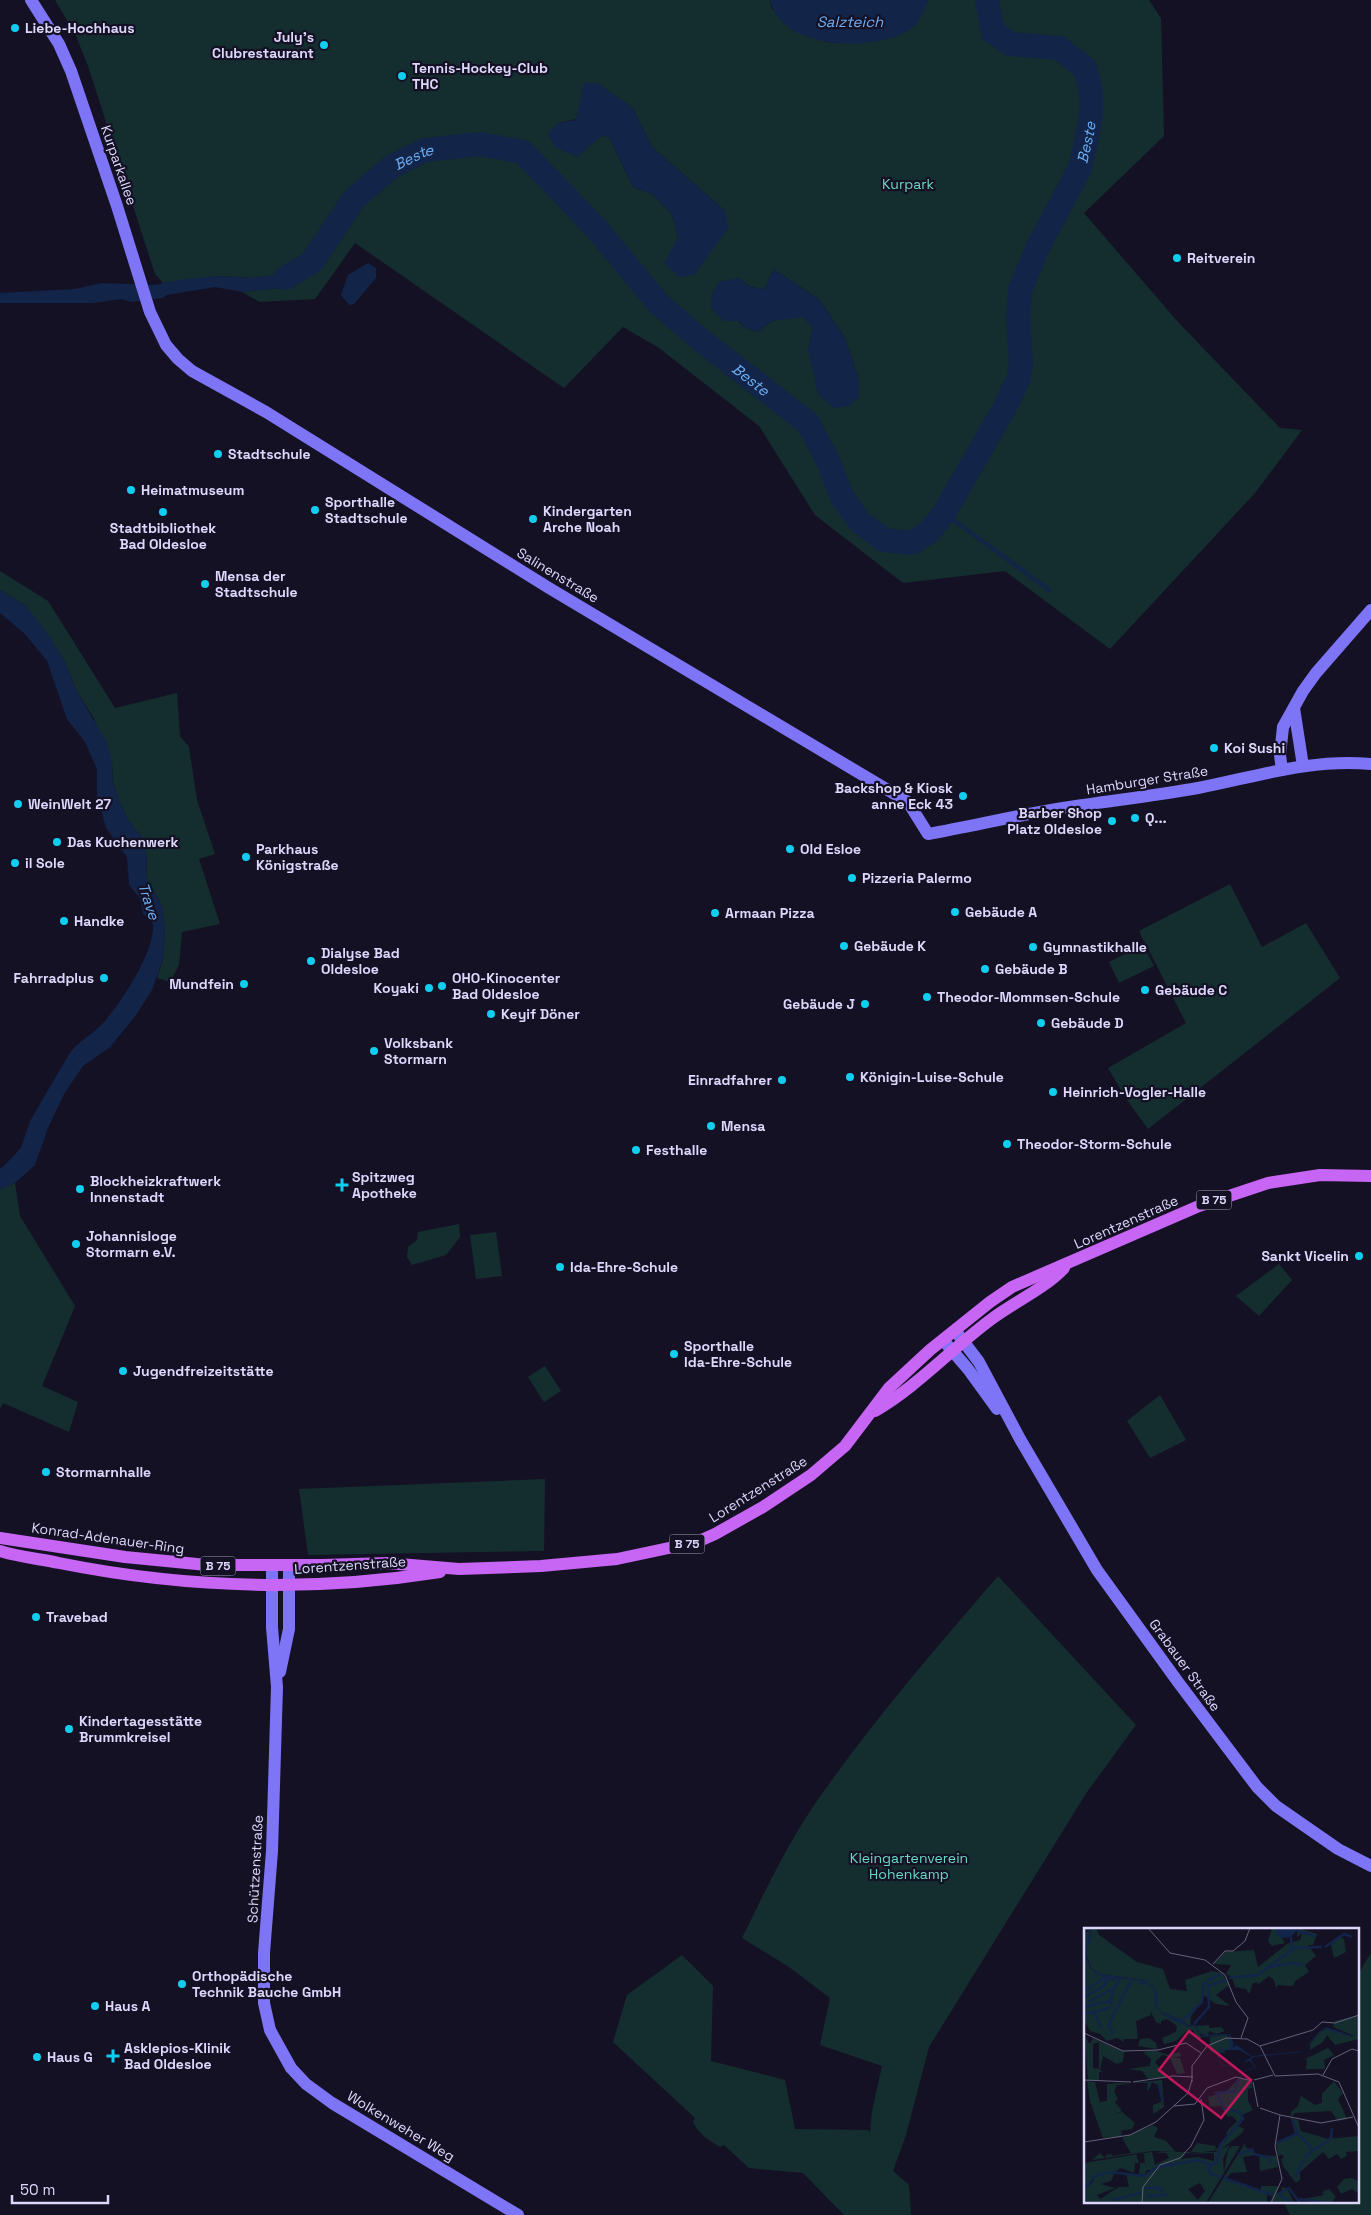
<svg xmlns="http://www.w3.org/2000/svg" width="1371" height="2215" font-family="'Space Grotesk',sans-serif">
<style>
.green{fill:#142e2f;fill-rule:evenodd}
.water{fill:#122448}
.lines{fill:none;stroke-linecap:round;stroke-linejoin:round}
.stream{stroke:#122448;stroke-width:4}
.river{stroke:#122448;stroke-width:24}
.secondary{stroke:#7e74f6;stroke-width:12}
.primary{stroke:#c765f5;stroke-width:12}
.poi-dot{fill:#10cef0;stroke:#151125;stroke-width:2}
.labels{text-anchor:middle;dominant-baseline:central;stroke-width:4.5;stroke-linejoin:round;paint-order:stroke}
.shield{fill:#151125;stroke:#a19cbc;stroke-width:1}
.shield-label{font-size:12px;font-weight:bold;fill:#ddd7fc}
.poi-label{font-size:14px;font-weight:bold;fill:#ddd7fc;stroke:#151125;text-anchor:start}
.street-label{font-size:14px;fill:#ddd7fc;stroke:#151125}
.park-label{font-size:14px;fill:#67d9c2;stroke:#151125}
.water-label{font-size:15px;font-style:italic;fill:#6caff6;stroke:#151125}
.inset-river{fill:none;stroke:#122448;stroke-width:2.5}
.inset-road{fill:none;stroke:#65607b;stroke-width:1}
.view{fill:#c2185b;fill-opacity:0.15;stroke:#c2185b;stroke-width:2.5}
.inset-edge{fill:none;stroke:#ddd7fc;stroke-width:2.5}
</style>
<rect width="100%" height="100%" fill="#151125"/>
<g class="green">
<path d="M 55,0 L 770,0 L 772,9 L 825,42 L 844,43 L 877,41 L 926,5 L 929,0 L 1149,0 L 1161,18 L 1164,136 L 1084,213 L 1178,322 L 1280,428 L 1302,430 L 1255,493 L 1110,649 L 1005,571 L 903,583 L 815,515 L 759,426 L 659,348 L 623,327 L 564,388 L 355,243 L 315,299 L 260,302 L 242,292 L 279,288 L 311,274 L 311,262 L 284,274 L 251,278 L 219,276 L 163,283 L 155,274 L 88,66 L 76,36 ZM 632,107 L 652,147 L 724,210 L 678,238 L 672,214 L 652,194 L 633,187 L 609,137 L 601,135 L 577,157 L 558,123 ZM 773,269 L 819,299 L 845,338 L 859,380 L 808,350 L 813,327 L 802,316 L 772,321 L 757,332 L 744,327 L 712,294 L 719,283 L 739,278 L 750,287 L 765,289 Z"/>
<path d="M 0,571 L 48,601 L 115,708 L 177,693 L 180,736 L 189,747 L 197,800 L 215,854 L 199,859 L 220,924 L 182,932 L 179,965 L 170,982 L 157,978 L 163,959 L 165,930 L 162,906 L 146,877 L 147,860 L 144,840 L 128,820 L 120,803 L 113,783 L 112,763 L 93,717 L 76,690 L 65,662 L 26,606 L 0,590 Z"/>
<path d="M 1230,884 L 1262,947 L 1306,923 L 1340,978 L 1148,1129 L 1125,1097 L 1108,1068 L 1186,1023 L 1139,931 Z"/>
<path d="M 1143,945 L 1154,966 L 1119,983 L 1109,962 Z"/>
<path d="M 15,1183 L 20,1216 L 75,1306 L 42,1386 L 78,1402 L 69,1432 L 3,1403 L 0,1409 L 0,1189 Z"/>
<path d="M 459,1224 L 460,1237 L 446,1255 L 412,1265 L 407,1257 L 408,1247 L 417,1240 L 418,1232 Z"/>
<path d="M 496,1232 L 502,1276 L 476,1279 L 470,1235 Z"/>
<path d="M 1279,1264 L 1292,1280 L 1259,1316 L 1236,1296 Z"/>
<path d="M 545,1366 L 561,1391 L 544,1402 L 528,1377 Z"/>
<path d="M 1160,1395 L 1186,1440 L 1150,1458 L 1127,1421 Z"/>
<path d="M 545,1479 L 544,1551 L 308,1555 L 299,1489 Z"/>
<path d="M 998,1576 L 1136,1725 L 1087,1792 L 929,2047 L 906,2135 L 893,2171 L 909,2185 L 911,2215 L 844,2215 L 803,2173 L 749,2168 L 724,2145 L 720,2147 C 708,2140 699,2134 693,2122 L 695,2118 L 613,2042 L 627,1995 L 682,1955 L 713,1986 L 711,2061 L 785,2080 L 795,2129 L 868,2130 L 870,2133 L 872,2111 L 882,2066 L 820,2045 L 830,1998 L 789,1967 L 742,1938 C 765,1892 787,1844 817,1801 C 872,1722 935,1649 998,1576 Z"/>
<path d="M 1371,1953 L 1371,2215 L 1290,2215 L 1283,2201 L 1357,2201 L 1357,1976 Z"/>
</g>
<g class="water">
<path d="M 770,0 L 929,0 C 922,12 920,24 908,31 C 872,52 781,50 770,0 Z"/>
<path d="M 584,83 L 597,83 L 632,107 L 652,147 L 724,210 L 729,227 L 694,275 L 679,277 L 664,263 L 678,238 L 672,214 L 652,194 L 633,187 L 609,137 L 601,136 L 577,157 L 555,147 L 548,134 L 558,123 L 576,120 Z"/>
<path d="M 312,262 L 311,274 L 298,282 L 279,288 L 242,292 L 215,287 L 167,295 L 162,298 L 132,302 L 121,299 L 94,303 L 0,303 L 0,293 L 75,289 L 102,283 L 154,285 L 185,279 L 219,276 L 251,278 L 284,274 Z"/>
<path d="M 368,263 L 376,268 L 376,278 L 354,304 L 349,305 L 341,295 L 348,275 Z"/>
<path d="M 773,269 L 819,299 L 845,338 L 859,380 L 859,397 L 849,406 L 834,408 L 818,394 L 808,350 L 813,327 L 803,317 L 772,321 L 757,332 L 744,327 L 739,321 L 723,321 L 711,307 L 712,294 L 719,282 L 739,278 L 750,287 L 765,289 Z"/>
<path d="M 0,590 L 26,606 L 50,637 L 65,662 L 76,690 L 107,743 L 112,763 L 113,783 L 120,803 L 128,820 L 144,840 L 147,860 L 146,877 L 162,906 L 165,930 L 163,959 L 152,990 L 136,1015 L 110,1047 L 83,1066 L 64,1094 L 48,1128 L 35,1165 L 15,1183 L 0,1189 L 0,1168 L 3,1167 L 21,1148 L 30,1121 L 68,1056 C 77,1041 93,1035 104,1022 C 121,1003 155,951 153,925 C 152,920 148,917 143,914 L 140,898 L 129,885 L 127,857 L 106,828 L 97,796 L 97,769 L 85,742 L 67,719 L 47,661 L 25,634 L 0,613 Z"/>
</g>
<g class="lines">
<path class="stream" d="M 944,513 L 1049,590"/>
<path class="river" id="s1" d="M 285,278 L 312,262 L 354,199 L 391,167 L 425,150 L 480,144 L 523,152 L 596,228 L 659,304 L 702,341 L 808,423 L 828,461 L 842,497 L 860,522 L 884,540 L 912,543 L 930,531 L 944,513 L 1004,409 L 1018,380 L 1021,366 L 1018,318 L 1020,290 L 1038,247 L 1080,168 L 1088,133 L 1091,114 L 1091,92 L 1085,68 L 1059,48 L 1011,44 L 993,32 L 987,0"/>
<g class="secondary">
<path d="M 31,0 L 59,44 L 71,71 L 117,206 L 150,312 L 166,345 L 178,359 L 192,371 L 266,412 L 549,588 L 908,802 L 928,834 C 973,826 1018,815 1063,808 C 1108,801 1153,796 1198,788 C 1255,777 1312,758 1371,764"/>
<path d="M 1294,708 L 1303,766"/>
<path d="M 1282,770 L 1280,755 L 1283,727 L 1303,691 L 1316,673 L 1371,610"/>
<path d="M 957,1333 L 979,1362 L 1020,1439 L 1097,1570 L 1178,1682 L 1257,1787 L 1276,1806 L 1338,1849 L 1371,1866"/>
<path d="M 943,1340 L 968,1369 L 997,1409"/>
<path d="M 272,1566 L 272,1627 L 277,1687 L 272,1851 L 264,1953 L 264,2003 L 270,2030 L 291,2068 L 306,2084 L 332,2103 L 518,2215"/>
<path d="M 280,1672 L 289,1629 L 289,1566"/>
</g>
<g class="primary">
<path d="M 875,1411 C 918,1386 952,1348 993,1318 C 1016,1301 1044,1289 1064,1268"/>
<path d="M 0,1538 L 125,1557 L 207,1565 L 323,1565 L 387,1563 L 459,1569 L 541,1566 L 617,1559 L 697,1542 L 715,1534 L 763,1507 L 811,1475 L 845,1446 L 889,1388 L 930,1350 L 990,1302 L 1012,1287 L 1199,1206 L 1268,1183 L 1320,1175 L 1371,1176"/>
<path d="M 0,1551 C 19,1557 40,1559 59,1563 C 184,1588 314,1592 440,1572"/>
</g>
</g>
<g class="poi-dot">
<circle cx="15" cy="28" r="5"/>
<circle cx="324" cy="45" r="5"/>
<circle cx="402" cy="76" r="5"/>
<circle cx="1177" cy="258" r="5"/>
<circle cx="218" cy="454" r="5"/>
<circle cx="131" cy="490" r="5"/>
<circle cx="315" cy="510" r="5"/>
<circle cx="163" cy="512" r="5"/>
<circle cx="533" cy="519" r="5"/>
<circle cx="205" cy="584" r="5"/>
<circle cx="1214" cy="748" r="5"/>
<circle cx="963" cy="796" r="5"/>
<circle cx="18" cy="804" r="5"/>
<circle cx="1135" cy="818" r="5"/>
<circle cx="1112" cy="821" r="5"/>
<circle cx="57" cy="842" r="5"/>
<circle cx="790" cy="849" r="5"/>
<circle cx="246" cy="857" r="5"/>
<circle cx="15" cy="863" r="5"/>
<circle cx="852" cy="878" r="5"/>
<circle cx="955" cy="912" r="5"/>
<circle cx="715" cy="913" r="5"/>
<circle cx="64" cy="921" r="5"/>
<circle cx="844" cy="946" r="5"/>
<circle cx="1033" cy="947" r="5"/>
<circle cx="311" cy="961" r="5"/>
<circle cx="985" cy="969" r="5"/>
<circle cx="104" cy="978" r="5"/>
<circle cx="244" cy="984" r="5"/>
<circle cx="442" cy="986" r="5"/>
<circle cx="429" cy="988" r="5"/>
<circle cx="1145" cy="990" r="5"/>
<circle cx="927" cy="997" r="5"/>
<circle cx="865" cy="1004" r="5"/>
<circle cx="491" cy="1014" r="5"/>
<circle cx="1041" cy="1023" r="5"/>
<circle cx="374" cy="1051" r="5"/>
<circle cx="850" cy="1077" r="5"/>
<circle cx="782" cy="1080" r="5"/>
<circle cx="1053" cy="1092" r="5"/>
<circle cx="711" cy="1126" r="5"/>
<circle cx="1007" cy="1144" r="5"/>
<circle cx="636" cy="1150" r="5"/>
<path d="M339.5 1177.5h5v5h5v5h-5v5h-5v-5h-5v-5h5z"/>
<circle cx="80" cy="1189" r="5"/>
<circle cx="76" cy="1244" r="5"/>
<circle cx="1359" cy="1256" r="5"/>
<circle cx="560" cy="1267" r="5"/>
<circle cx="674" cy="1354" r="5"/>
<circle cx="123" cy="1371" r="5"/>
<circle cx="46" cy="1472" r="5"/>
<circle cx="36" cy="1617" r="5"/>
<circle cx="69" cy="1729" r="5"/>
<circle cx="182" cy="1984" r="5"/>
<circle cx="95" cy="2006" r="5"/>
<path d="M110.5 2048.5h5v5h5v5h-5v5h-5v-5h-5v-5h5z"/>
<circle cx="37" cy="2057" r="5"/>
</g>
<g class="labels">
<g class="shield">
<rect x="1196.5" y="1190.5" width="35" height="19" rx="4"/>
<rect x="669.5" y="1534.5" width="35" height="19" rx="4"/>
<rect x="200.5" y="1556.5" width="35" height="19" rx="4"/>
</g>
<g class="shield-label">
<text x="1214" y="1200">B 75</text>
<text x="687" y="1544">B 75</text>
<text x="218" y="1566">B 75</text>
</g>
<g class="poi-label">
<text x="25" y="28">Liebe-Hochhaus</text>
<text x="314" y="37" text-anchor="end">July's<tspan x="314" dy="16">Clubrestaurant</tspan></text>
<text x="412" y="68">Tennis-Hockey-Club<tspan x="412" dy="16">THC</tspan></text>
<text x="1187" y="258">Reitverein</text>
<text x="228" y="454">Stadtschule</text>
<text x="141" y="490">Heimatmuseum</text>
<text x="325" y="502">Sporthalle<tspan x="325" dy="16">Stadtschule</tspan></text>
<text x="543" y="511">Kindergarten<tspan x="543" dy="16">Arche Noah</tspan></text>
<text x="163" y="528" text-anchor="middle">Stadtbibliothek<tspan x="163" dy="16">Bad Oldesloe</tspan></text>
<text x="215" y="576">Mensa der<tspan x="215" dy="16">Stadtschule</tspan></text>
<text x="1224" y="748">Koi Sushi</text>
<text x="953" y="788" text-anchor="end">Backshop &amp; Kiosk<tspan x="953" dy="16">anne Eck 43</tspan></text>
<text x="28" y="804">WeinWelt 27</text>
<text x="1102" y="813" text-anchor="end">Barber Shop<tspan x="1102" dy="16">Platz Oldesloe</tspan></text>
<text x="1145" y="818">Q...</text>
<text x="67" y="842">Das Kuchenwerk</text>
<text x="256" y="849">Parkhaus<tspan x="256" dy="16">Königstraße</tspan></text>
<text x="800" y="849">Old Esloe</text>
<text x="25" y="863">il Sole</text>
<text x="862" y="878">Pizzeria Palermo</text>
<text x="965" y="912">Gebäude A</text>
<text x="725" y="913">Armaan Pizza</text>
<text x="74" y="921">Handke</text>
<text x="854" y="946">Gebäude K</text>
<text x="1043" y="947">Gymnastikhalle</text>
<text x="321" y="953">Dialyse Bad<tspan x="321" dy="16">Oldesloe</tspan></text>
<text x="995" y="969">Gebäude B</text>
<text x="94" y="978" text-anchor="end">Fahrradplus</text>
<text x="452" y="978">OHO-Kinocenter<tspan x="452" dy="16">Bad Oldesloe</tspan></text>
<text x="234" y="984" text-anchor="end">Mundfein</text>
<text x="419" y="988" text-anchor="end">Koyaki</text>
<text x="1155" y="990">Gebäude C</text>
<text x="937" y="997">Theodor-Mommsen-Schule</text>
<text x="855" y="1004" text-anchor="end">Gebäude J</text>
<text x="501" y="1014">Keyif Döner</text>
<text x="1051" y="1023">Gebäude D</text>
<text x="384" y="1043">Volksbank<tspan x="384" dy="16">Stormarn</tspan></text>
<text x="860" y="1077">Königin-Luise-Schule</text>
<text x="772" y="1080" text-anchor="end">Einradfahrer</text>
<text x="1063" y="1092">Heinrich-Vogler-Halle</text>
<text x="721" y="1126">Mensa</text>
<text x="1017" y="1144">Theodor-Storm-Schule</text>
<text x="646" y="1150">Festhalle</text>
<text x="352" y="1177">Spitzweg<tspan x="352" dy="16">Apotheke</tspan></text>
<text x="90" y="1181">Blockheizkraftwerk<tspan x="90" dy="16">Innenstadt</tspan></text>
<text x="86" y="1236">Johannisloge<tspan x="86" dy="16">Stormarn e.V.</tspan></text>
<text x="1349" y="1256" text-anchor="end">Sankt Vicelin</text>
<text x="570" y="1267">Ida-Ehre-Schule</text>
<text x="684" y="1346">Sporthalle<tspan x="684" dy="16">Ida-Ehre-Schule</tspan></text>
<text x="133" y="1371">Jugendfreizeitstätte</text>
<text x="56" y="1472">Stormarnhalle</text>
<text x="46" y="1617">Travebad</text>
<text x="79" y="1721">Kindertagesstätte<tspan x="79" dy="16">Brummkreisel</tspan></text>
<text x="192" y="1976">Orthopädische<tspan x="192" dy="16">Technik Bauche GmbH</tspan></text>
<text x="105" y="2006">Haus A</text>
<text x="124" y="2048">Asklepios-Klinik<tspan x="124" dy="16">Bad Oldesloe</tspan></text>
<text x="47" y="2057">Haus G</text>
</g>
<g class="street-label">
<text transform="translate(119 165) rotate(71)">Kurparkallee</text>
<text transform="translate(558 575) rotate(31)">Salinenstraße</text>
<text transform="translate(1147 780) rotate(-9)">Hamburger Straße</text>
<text transform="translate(1126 1222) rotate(-24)">Lorentzenstraße</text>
<text transform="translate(758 1489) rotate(-32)">Lorentzenstraße</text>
<text transform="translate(108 1538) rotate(8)">Konrad-Adenauer-Ring</text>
<text transform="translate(350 1565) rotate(-4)">Lorentzenstraße</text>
<text transform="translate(1185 1665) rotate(54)">Grabauer Straße</text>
<text transform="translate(255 1869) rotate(-87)">Schützenstraße</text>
<text transform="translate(401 2126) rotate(31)">Wolkenweher Weg</text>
</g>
<g class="park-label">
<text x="908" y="184">Kurpark</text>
<text x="909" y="1858">Kleingartenverein<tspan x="909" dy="16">Hohenkamp</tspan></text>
</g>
<g class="water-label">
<text x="850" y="21">Salzteich</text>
<text stroke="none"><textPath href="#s1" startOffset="1308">Beste</textPath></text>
<text stroke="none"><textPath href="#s1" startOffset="181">Beste</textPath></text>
<text stroke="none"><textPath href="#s1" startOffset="616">Beste</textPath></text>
<text transform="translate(149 901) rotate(72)">Trave</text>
</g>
</g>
<g transform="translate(1084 1928)">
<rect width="275" height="275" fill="#151125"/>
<path d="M 0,0 L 12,0 L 15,7 L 53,34 L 79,41 L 86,61 L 103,63 L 101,52 L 128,43 L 138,45 L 145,57 L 132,67 L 146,78 L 132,76 L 118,66 L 118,74 L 107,88 L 106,98 L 95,91 L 77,84 L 72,77 L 78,86 L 104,99 L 110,97 L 118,110 L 113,110 L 109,102 L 104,102 L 92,113 L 80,116 L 78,110 L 92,104 L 93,98 L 83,91 L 77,93 L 77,96 L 72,94 L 66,82 L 67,87 L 52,93 L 54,111 L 39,111 L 40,114 L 33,110 L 23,113 L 16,106 L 6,103 L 0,92 L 0,4 L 7,4 L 0,25 L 6,40 L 16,47 L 33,49 L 25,51 L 29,53 L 35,50 L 61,52 L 16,46 L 7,40 L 1,23 L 7,2 L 0,3 ZM 188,0 L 192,0 L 201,15 L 188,18 L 184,13 ZM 214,0 L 233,6 L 229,17 L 224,17 L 232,28 L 221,37 L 225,44 L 211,53 L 209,58 L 194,57 L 192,60 L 190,52 L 185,48 L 173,57 L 174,54 L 169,55 L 165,66 L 162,61 L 151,59 L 148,49 L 142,46 L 147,37 L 130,36 L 141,24 L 170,22 L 174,39 L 203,16 L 216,12 L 219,3 L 213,10 ZM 256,9 L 260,11 L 262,24 L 250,30 L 247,17 ZM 275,87 L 275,102 L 270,108 L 249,99 L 251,93 ZM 125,97 L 125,100 L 137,99 L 141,103 L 132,106 L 125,103 L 124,108 L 115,105 L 112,98 ZM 245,100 L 268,109 L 275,103 L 275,111 L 251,117 L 243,107 L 239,114 L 226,122 L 226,116 L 237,103 ZM 143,107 L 148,113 L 145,121 L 139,123 L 143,124 L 133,126 L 126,123 L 126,109 ZM 1,108 L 6,116 L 9,110 L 40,124 L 39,134 L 33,136 L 19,128 L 16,142 L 19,144 L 15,144 L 15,152 L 4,152 ZM 14,114 L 15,115 L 15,141 L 9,140 L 9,116 ZM 65,110 L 72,115 L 73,121 L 54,118 L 56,111 ZM 244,120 L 250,127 L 240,132 L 241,141 L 222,141 L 223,131 L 217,133 ZM 70,122 L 84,127 L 96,124 L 97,128 L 88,130 L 96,130 L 101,145 L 93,146 L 86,129 L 78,127 L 71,134 L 83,150 L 64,151 L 58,143 L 44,141 L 66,138 L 67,131 L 59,124 ZM 155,150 L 168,154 L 168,160 L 164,161 L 164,173 L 169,182 L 158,187 L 159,192 L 154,198 L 160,201 L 158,205 L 136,222 L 102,226 L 95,225 L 106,225 L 113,215 L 132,218 L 131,222 L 144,210 L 147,205 L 142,207 L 144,202 L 153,193 L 148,188 L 144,189 L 137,178 L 126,179 L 124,169 L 144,162 ZM 78,152 L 80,179 L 69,186 L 69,177 L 77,174 L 76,158 L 68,154 L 65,162 L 63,162 L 64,155 L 49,155 ZM 3,153 L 11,154 L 16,174 L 23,173 L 23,156 L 35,155 L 47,156 L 33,157 L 30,163 L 34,171 L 31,174 L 38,183 L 31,186 L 38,184 L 51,195 L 48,201 L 37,203 L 38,209 L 19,210 L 6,173 ZM 250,153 L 259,165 L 254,171 L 263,191 L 254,193 L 247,183 L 211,185 L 207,189 L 207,184 L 214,178 L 217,168 L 231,177 L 238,175 L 238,166 ZM 207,190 L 214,192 L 217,203 L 244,211 L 275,208 L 274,223 L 262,224 L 263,228 L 257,231 L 253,226 L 245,231 L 239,224 L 216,244 L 216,252 L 212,255 L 199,238 L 197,231 L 200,230 L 198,226 L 194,228 L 192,214 L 211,206 ZM 69,197 L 74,200 L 70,209 L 82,213 L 92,224 L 68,223 L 8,232 L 16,225 L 21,230 L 24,225 L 25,228 L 27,225 L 28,228 L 47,225 L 38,210 ZM 161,215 L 161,219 L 169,222 L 171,227 L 159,229 L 163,244 L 147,245 L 142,250 L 177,264 L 177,258 L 194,258 L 192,266 L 198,263 L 197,259 L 203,260 L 210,275 L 186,275 L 188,268 L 183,267 L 183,275 L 124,275 ZM 146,217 L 139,231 L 140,244 L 144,222 L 148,218 L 156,218 L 122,275 L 0,275 L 0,261 L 9,254 L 11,249 L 0,260 L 0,235 L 67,224 L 131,224 ZM 68,224 L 83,225 L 85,230 L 71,237 ZM 130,225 L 130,233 L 114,229 L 97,231 L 102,226 ZM 52,226 L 60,226 L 61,235 L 56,235 L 55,246 L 60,247 L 63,242 L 70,242 L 61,248 L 42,245 L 45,259 L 35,259 L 16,271 L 13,267 L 31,260 L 17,256 L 27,253 L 31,244 L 37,240 L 50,245 L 51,235 L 55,235 ZM 116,255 L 121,263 L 114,272 L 104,261 ZM 175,227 L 193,228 L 194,239 L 176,243 ZM 267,250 L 275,253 L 275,266 L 268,261 L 257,266 L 253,259 L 260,251 ZM 245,261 L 252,269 L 247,275 L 216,272 L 216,275 L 214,272 L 240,267 L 238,264 Z" fill="#142e2f" fill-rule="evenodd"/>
<path d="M 192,0 L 214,0 L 214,1 L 207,9 L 197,10 L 191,5 ZM 6,1 L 7,2 L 8,10 L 1,24 L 7,40 L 16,46 L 61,52 L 71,60 L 74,68 L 73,79 L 77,84 L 95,91 L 105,98 L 111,96 L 118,107 L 146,106 L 150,116 L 148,119 L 153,117 L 168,128 L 218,123 L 236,103 L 242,99 L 268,108 L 275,103 L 268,109 L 240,101 L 217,124 L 169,129 L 167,132 L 172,139 L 168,141 L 161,143 L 153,155 L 160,143 L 171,139 L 166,133 L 159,134 L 168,129 L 155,122 L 142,122 L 134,126 L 137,136 L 148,139 L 159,134 L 149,139 L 138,137 L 136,134 L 133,126 L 138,119 L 140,122 L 146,119 L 145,107 L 119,109 L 110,97 L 104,99 L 78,86 L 71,78 L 70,61 L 62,55 L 58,56 L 59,61 L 58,56 L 52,55 L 60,53 L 35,50 L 30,53 L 14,47 L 6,40 L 0,25 L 7,4 L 0,3 Z" fill="#122448"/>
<path class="inset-river" d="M 213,3 L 231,8M 241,19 L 260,6 L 268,9M 208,20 L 238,19M 184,39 L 209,35 L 219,37M 145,50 L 173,47 L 208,22 L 207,9M 0,63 L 24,48M 0,69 L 20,58 L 24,48M 5,74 L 28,61M 0,79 L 26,73M 26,79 L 29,62 L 37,50M 10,83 L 17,101M 0,86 L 26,80M 98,93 L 118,74 L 120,55 L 136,46M 110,96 L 125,79 L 124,58 L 141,52M 29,106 L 25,96 L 48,51M 74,155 L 79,173M 209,192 L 213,204 L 229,222 L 220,230M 193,215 L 214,205M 169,222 L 170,226 L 186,230 L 187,235M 230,222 L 247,210 L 248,200M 154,227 L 169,221M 127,237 L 124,240 L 127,246 L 138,249M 139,250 L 189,267M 211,250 L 219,232M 60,260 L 77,260 L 80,268M 0,261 L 11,248 L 25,244 L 60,248 L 74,239 L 114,232 L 126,237 L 133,234 L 136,217 L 159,191 L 156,184 L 140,180 L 132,165 L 151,163 L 154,152M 194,266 L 205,260 L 216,275M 194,266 L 209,275M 64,268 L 84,267M 215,271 L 239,274M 28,272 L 57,265"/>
<path class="inset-road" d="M 64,0 L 86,25 L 121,32 L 141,47 L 152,74 L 164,90 L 157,110M 129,36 L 141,23 L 149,23 L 161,13 L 166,0M 0,105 L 39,123 L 74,122 L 102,115 L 117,125M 176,118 L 229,102 L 238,94 L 251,95 L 275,87M 239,147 L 248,131 L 268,121 L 275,123M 0,152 L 47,154M 170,152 L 189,147M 49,154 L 89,148 L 109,149M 108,154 L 108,138 L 123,118 L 142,110 L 163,111 L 176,118 L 191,148 L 234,146 L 255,154 L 275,200M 169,154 L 174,179M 90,178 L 111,176 L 123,160 L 152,149 L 168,153M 176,180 L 196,187M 0,214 L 46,207 L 72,194 L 104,165 L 108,152M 58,275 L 59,259 L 76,237 L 96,230 L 107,218 L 120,192 L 117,171M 187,275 L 198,251 L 191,218 L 196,187 L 237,195 L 269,189"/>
<path class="view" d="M 105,103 L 167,152 L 137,190 L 75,142 Z"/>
<rect width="275" height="275" class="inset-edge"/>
</g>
<path d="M12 2195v8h96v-8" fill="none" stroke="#ddd7fc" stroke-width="2.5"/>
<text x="20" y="2195" font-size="15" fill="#ddd7fc" stroke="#151125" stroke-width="4" paint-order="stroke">50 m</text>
</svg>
